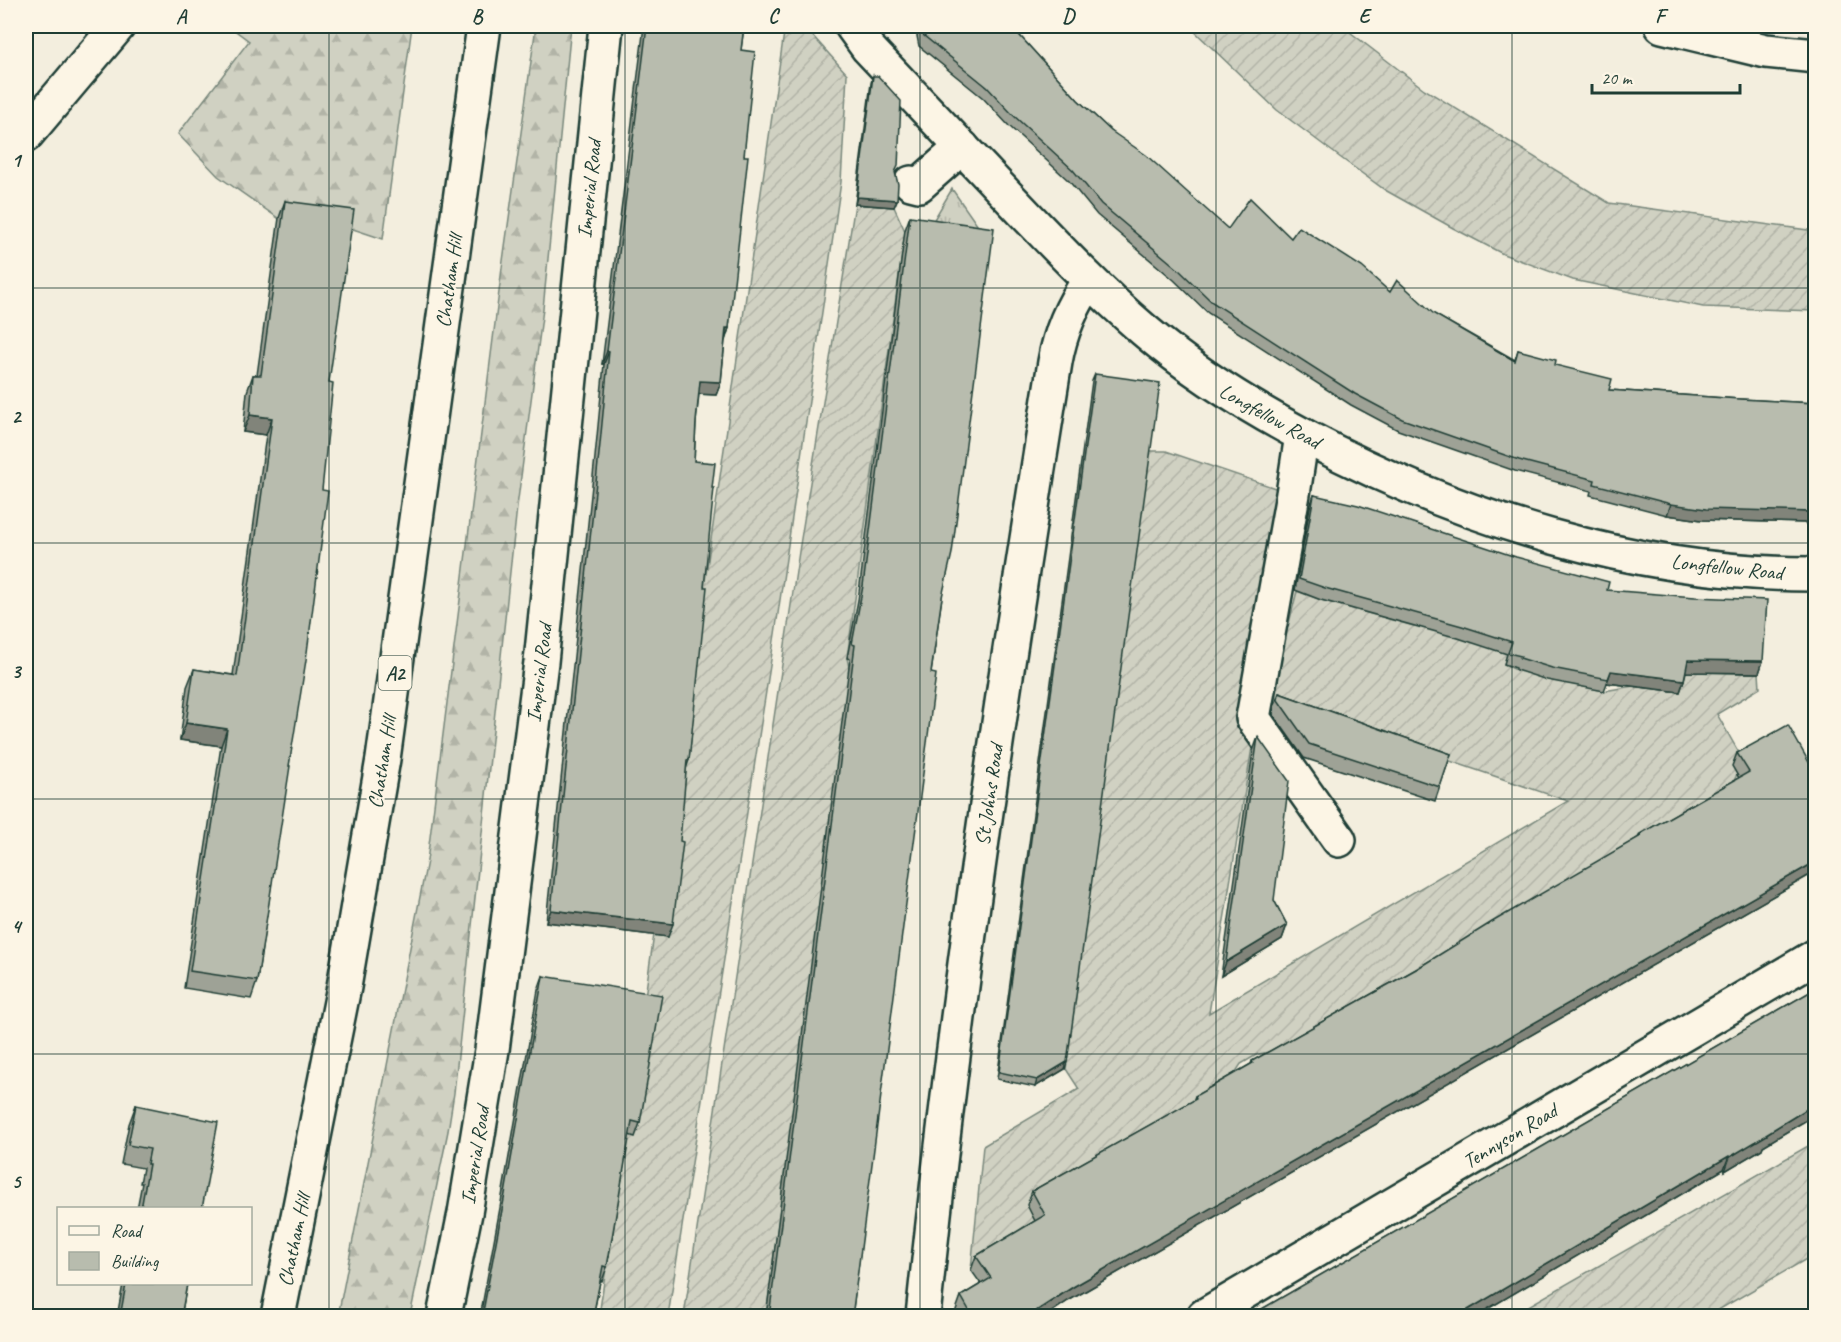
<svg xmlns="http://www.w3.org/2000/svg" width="1841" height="1342" font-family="Caveat,sans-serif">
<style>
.grass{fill:url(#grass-tufts);stroke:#78877b;stroke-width:1.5}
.forest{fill:url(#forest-firs);stroke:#78877b;stroke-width:1.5}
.garden{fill:url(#garden-furrows);stroke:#78877b;stroke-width:1.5}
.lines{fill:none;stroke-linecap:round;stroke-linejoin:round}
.minor-casing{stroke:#1f3d34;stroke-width:38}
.major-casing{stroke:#1f3d34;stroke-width:38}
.minor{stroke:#fcf5e5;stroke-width:33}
.major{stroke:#fcf5e5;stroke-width:33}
.wall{fill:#9ea296;stroke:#1f3d34;stroke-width:1.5}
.shaded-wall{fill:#81847a;stroke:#1f3d34;stroke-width:1.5}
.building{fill:#b8bcae;stroke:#1f3d34;stroke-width:1.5}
.grid{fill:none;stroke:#1f3d34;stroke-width:1.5;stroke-opacity:0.55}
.labels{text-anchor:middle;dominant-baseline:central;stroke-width:5;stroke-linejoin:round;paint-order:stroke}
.shield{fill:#fcf5e5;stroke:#617469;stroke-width:1.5}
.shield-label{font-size:20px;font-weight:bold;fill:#1f3d34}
.street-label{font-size:21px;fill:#1f3d34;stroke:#fcf5e5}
.neatline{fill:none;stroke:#1f3d34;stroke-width:2}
.grid-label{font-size:20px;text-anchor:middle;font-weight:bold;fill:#1f3d34}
</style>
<defs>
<pattern id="grass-tufts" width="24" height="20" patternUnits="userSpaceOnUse" patternTransform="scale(1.5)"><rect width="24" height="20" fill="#d0d1c2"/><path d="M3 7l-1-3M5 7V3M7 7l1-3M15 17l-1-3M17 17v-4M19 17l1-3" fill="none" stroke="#b2b4a7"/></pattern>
<pattern id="forest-firs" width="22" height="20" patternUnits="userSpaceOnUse" patternTransform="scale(1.5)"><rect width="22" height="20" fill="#d0d1c2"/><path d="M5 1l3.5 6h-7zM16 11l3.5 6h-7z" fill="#b2b4a7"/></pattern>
<pattern id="garden-furrows" width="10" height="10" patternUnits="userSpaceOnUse" patternTransform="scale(1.5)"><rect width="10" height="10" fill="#d0d1c2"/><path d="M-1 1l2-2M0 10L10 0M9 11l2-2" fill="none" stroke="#b2b4a7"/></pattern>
</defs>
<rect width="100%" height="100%" fill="#f3eede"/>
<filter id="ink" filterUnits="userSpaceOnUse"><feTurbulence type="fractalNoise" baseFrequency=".0167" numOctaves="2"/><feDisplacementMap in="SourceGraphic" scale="12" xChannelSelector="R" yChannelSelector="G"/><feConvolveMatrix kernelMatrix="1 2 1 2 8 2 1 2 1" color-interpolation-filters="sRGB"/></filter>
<g filter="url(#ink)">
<path class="grass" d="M 952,189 L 989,242 L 926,233 Z"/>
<g class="forest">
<path d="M 229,26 L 412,26 L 383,239 L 347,227 L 278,218 L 218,176 L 178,134 L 249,41 Z"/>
<path d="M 536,26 L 571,26 L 543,309 L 517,507 L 454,1093 L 448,1131 L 410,1316 L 338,1316 L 427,861 L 502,268 Z"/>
</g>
<g class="garden">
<path d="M 785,26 L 807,26 L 811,34 L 847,74 L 841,182 L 775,634 L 668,1316 L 599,1316 Z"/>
<path d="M 1189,26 L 1342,26 L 1424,89 L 1609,203 L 1815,231 L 1815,311 L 1703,307 L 1573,280 L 1503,254 L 1453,228 L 1385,190 L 1341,158 L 1277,110 Z"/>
<path d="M 855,204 L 894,207 L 905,231 L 847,658 L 850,672 L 766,1316 L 684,1316 L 800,545 Z"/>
<path d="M 1149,451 L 1166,451 L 1293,494 L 1209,1013 L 1568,801 L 1267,699 L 1278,625 L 1288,627 L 1297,591 L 1321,600 L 1414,626 L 1421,602 L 1515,628 L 1504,664 L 1516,670 L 1546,679 L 1604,691 L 1633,686 L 1680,692 L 1687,655 L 1710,672 L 1759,673 L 1760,688 L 1717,714 L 1743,760 L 1728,795 L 1302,1046 L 1258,1054 L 1241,1064 L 1224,1090 L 1028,1205 L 1039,1229 L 971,1270 L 983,1146 L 1079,1089 L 1066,1069 Z"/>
<path d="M 1815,1142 L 1815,1254 L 1708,1316 L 1511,1316 Z"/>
</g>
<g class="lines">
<defs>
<g id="minor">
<path d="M 852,26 L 868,48 C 914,97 961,146 1007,195 C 1052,242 1095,288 1144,330 C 1194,373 1249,407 1308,438 C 1463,520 1639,575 1816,574"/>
<path d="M 1662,26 L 1766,51 L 1816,56"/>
<path d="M 26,135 L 118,26"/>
<path d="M 911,183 L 919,185 L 962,147"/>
<path d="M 1302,435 L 1293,494 L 1253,718 L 1339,840"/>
<path d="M 444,1316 L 465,1213 L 492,1050 L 541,662 L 606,26"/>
<path d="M 923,1316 C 956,997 1004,679 1055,362 C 1060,333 1072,305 1089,281"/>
<path d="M 1204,1316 L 1816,956"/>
</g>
<path id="major" d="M 278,1316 L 344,987 L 383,759 L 484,26"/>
</defs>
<use href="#minor" class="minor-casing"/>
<use href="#major" class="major-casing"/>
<use href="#minor" class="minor"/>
<use href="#major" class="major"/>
</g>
<g class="wall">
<path d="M 644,26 L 744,26 L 741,50 L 744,156 L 729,328 L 725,340 L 721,382 L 716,395 L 699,394 L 696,422 L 694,461 L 704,587 L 689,760 L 686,769 L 668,937 L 546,922 L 595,457 L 604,364 L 602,364 Z"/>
<path d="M 915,26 L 1011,26 L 1078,100 L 1111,131 L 1228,229 L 1291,238 L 1390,292 L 1434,314 L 1515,360 L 1518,350 L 1555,365 L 1609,390 L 1740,399 L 1815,403 L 1815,524 L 1806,524 L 1807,523 L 1702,520 L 1667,515 L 1590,495 L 1591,491 L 1515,471 L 1398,430 L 1351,405 L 1208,313 L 1174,280 L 1097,215 L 1069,181 L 1009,126 L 983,98 L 919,46 Z"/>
<path d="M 873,76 L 896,173 L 897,200 L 894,207 L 855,204 L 871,83 Z"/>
<path d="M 285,201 L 329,382 L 289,766 L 257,981 L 251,999 L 184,988 L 221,746 L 180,740 L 187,687 L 194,669 L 233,675 L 266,435 L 243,432 L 247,392 L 253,375 L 257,375 L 279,218 Z"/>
<path d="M 910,216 L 942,597 L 931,673 L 852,1317 L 766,1317 L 850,659 L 847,658 L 858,600 L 905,230 Z"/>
<path d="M 1095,374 L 1065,1069 L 1035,1087 L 997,1079 L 1092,381 Z"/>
<path d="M 1314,495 L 1607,590 L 1763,661 L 1759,673 L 1686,672 L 1684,680 L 1680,692 L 1607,683 L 1604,691 L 1547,680 L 1516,670 L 1516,668 L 1504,664 L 1507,654 L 1458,638 L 1321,600 L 1295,590 L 1310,507 Z"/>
<path d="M 1279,693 L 1451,754 L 1435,801 L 1304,758 L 1273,714 L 1274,707 Z"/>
<path d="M 1258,737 L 1274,900 L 1287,925 L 1282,939 L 1221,976 L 1253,751 Z"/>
<path d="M 1737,753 L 1815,773 L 1815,872 L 1068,1301 L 1044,1317 L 959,1317 L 956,1310 L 961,1296 L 981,1284 L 971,1270 L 976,1256 L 1035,1221 L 1027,1205 L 1032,1191 L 1193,1101 L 1195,1096 L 1251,1064 L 1252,1061 L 1418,968 L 1638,838 L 1640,834 L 1739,778 L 1732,766 Z"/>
<path d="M 543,976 L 640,1123 L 635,1137 L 629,1135 L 607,1267 L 602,1281 L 600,1281 L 593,1317 L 480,1317 L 500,1208 L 538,990 Z"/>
<path d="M 1815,989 L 1815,1115 L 1763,1146 L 1762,1149 L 1725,1171 L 1724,1169 L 1474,1317 L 1248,1317 Z"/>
<path d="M 136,1105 L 202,1209 L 137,1209 L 142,1183 L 140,1183 L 143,1168 L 121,1164 L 129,1124 Z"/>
<path d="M 123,1284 L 187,1284 L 181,1317 L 117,1317 Z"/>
</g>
<g class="shaded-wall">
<path d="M 857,197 L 897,200 L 894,207 L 855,204 Z"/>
<path d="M 726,328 L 729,328 L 725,341 Z"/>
<path d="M 607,351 L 609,351 L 604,364 L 602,364 Z"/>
<path d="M 700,381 L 721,382 L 716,395 L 696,394 Z"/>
<path d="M 250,415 L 272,418 L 266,435 L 243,432 Z"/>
<path d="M 1671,504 L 1811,512 L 1807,523 L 1702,520 L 1667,515 Z"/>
<path d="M 1810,514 L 1815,514 L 1815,524 L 1806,524 Z"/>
<path d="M 1688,660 L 1763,661 L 1759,673 L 1684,672 Z"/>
<path d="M 1611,671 L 1684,680 L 1680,692 L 1607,683 Z"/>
<path d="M 186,723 L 227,729 L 221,746 L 180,740 Z"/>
<path d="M 1815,862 L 1815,872 L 1068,1301 L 1044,1317 L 1027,1317 L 1073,1287 Z"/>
<path d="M 551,910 L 673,924 L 668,937 L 546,922 Z"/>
<path d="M 1287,925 L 1282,939 L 1221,976 L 1226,962 Z"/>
<path d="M 1067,1062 L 1065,1069 L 1035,1087 L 1037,1080 Z"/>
<path d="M 1815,1104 L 1815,1115 L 1763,1146 L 1762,1149 L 1725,1171 L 1730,1157 L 1766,1134 Z"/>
<path d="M 1729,1156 L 1724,1169 L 1474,1317 L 1456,1317 Z"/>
</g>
<g class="building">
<path d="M 647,26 L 744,26 L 741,50 L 755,52 L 744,156 L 748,156 L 729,328 L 726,328 L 721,382 L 700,381 L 696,422 L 694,461 L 715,463 L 712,488 L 714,488 L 704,587 L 707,587 L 689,760 L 687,760 L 680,841 L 683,842 L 673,924 L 551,910 L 600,444 L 609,351 L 607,351 Z"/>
<path d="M 921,26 L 1011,26 L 1078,100 L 1111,131 L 1146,155 L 1228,229 L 1250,198 L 1291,238 L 1299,227 L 1362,267 L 1390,292 L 1397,280 L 1434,314 L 1515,361 L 1518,350 L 1556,360 L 1555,365 L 1612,379 L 1609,390 L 1740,399 L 1815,403 L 1815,514 L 1810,514 L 1811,512 L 1706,509 L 1671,504 L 1594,484 L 1595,480 L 1519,460 L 1402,419 L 1355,394 L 1212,302 L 1178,269 L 1101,204 L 1073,170 L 1013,115 L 987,87 L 923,35 Z"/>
<path d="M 873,76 L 878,76 L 901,101 L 898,166 L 895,172 L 898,184 L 897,200 L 857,197 Z"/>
<path d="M 285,201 L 354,210 L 329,382 L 333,383 L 322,490 L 328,491 L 306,660 L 289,766 L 290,766 L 257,981 L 190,971 L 227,729 L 186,723 L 194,669 L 237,676 L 272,418 L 250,415 L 253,375 L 261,375 Z"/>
<path d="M 910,216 L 994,228 L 952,553 L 942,597 L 931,673 L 936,674 L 852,1317 L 769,1317 L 855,645 L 852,644 L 863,586 Z"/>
<path d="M 1095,374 L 1160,383 L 1067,1062 L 1037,1080 L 999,1072 Z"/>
<path d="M 1314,495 L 1358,505 L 1516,557 L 1609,582 L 1607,590 L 1695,597 L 1767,600 L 1763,661 L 1688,660 L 1684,680 L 1611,671 L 1608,679 L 1552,668 L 1520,658 L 1521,656 L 1508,653 L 1512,642 L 1462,626 L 1325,588 L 1299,579 Z"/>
<path d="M 1279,693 L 1451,754 L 1440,787 L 1309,744 L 1278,700 Z"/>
<path d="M 1788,725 L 1815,773 L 1815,862 L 1073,1287 L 1027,1317 L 973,1317 L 961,1296 L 991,1278 L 976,1256 L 1045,1215 L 1032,1191 L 1196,1099 L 1195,1096 L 1253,1063 L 1252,1061 L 1418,968 L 1492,922 L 1641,836 L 1640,834 L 1749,772 L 1737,753 Z"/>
<path d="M 1258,737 L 1289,781 L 1274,900 L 1287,925 L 1226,962 Z"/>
<path d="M 543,976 L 662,995 L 640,1123 L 632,1121 L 607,1267 L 603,1266 L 593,1317 L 482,1317 L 505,1194 Z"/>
<path d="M 1815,989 L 1815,1104 L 1766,1134 L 1767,1135 L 1730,1157 L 1729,1156 L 1456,1317 L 1248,1317 Z"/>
<path d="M 136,1105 L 218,1122 L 202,1209 L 141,1209 L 149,1164 L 147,1164 L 150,1149 L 128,1145 Z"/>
<path d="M 126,1284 L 187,1284 L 181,1317 L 120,1317 Z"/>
</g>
</g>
<path class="grid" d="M 329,26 L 329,1316M 625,26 L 625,1316M 920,26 L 920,1316M 1216,26 L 1216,1316M 1512,26 L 1512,1316M 26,288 L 1816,288M 26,543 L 1816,543M 26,799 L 1816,799M 26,1054 L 1816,1054"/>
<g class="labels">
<rect class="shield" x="378.5" y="656" width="33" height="34" rx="4.5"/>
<g class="shield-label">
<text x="395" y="673">A2</text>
</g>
<g class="street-label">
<text transform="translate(589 189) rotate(-84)">Imperial Road</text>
<text transform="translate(449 281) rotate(-82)">Chatham Hill</text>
<text transform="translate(1270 416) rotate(29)">Longfellow Road</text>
<text transform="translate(1727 567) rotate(6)">Longfellow Road</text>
<text transform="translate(539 673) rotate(-83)">Imperial Road</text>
<text transform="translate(382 762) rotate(-81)">Chatham Hill</text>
<text transform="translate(989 795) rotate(-82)">St Johns Road</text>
<text transform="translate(1510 1136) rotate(-31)">Tennyson Road</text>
<text transform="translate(475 1155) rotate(-81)">Imperial Road</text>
<text transform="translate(294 1240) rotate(-78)">Chatham Hill</text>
</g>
</g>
<rect width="1841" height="1342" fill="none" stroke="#fcf5e5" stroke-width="66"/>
<rect x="57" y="1207" width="195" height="78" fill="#fcf5e5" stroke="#a4ab9e" stroke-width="1.5"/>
<rect x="69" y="1226" width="30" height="9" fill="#fcf5e5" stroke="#a4ab9e" stroke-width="1.5"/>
<text x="111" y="1237" font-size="18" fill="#1f3d34">Road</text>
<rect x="69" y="1252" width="30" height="18" fill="#b8bcae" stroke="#a4ab9e" stroke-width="1.5"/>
<text x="111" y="1267" font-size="18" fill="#1f3d34">Building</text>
<path d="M1592 84v9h148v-9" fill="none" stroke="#1f3d34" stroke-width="3"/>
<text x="1601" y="84" font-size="18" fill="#1f3d34" stroke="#fcf5e5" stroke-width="4.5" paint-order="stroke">20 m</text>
<rect x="33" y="33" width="1775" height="1276" class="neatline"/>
<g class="grid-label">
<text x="181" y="23">A</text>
<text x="477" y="23">B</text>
<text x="773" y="23">C</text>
<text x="1068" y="23">D</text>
<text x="1364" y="23">E</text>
<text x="1660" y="23">F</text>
<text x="16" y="167">1</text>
<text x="16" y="423">2</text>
<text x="16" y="678">3</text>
<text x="16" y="933">4</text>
<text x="16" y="1188">5</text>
</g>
</svg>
